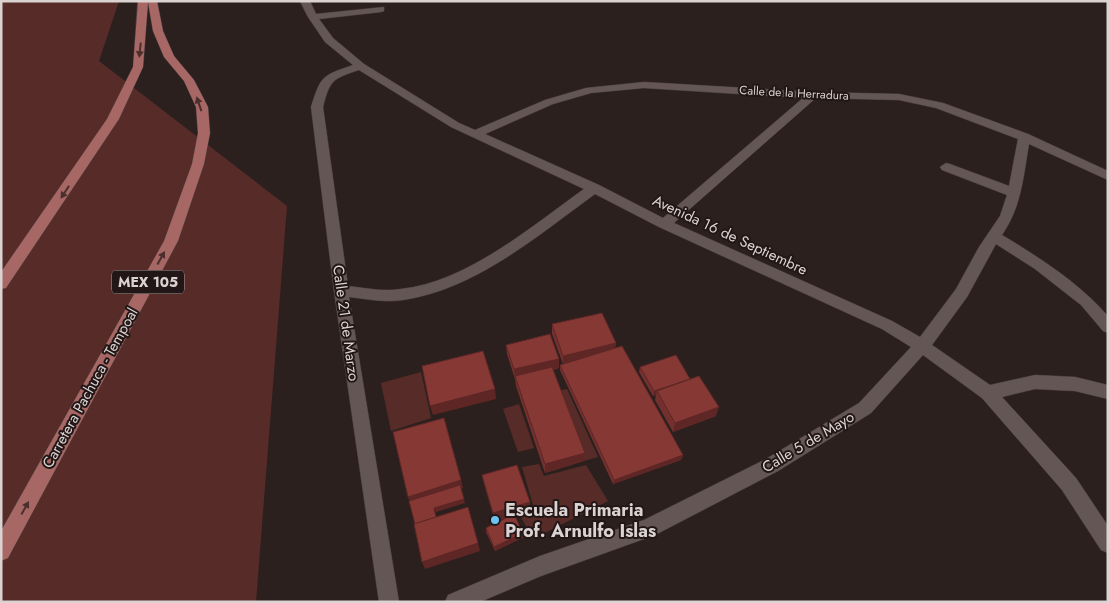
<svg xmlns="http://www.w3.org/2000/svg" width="1109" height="603" font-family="Jost,sans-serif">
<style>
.green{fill:#572b28}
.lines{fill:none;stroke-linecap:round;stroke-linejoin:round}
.minor-casing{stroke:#483e3d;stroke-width:1}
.major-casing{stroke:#483e3d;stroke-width:1}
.minor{fill:#645655;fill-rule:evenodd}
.major{fill:#a76764;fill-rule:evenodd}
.wall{fill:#73302e}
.shaded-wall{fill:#5e2725}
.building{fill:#863835;stroke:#5e2725}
.oneway{fill:#4a2f2d}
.poi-dot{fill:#6cc3f2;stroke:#221716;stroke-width:2}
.labels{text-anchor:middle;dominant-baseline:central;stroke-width:4;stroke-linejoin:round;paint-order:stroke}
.far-street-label{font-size:12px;fill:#dbd3d2;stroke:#221716}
.shield{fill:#221716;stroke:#a49b9a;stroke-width:1}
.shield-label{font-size:14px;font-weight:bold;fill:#dbd3d2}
.street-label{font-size:15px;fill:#dbd3d2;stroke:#221716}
.near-poi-label{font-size:18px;font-weight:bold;fill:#dbd3d2;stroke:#221716;text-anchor:start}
</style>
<rect width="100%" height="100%" fill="#2c201f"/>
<g class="green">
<path d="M 1,1 L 119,1 L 99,61 L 287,206 L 256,602 L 1,602 Z"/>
<path d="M 421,372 L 431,418 L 391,431 L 381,383 Z"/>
<path d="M 567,389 L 598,457 L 584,461 L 557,391 Z"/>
<path d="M 519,404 L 534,448 L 518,452 L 503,409 Z"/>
<path d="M 539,464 L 544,476 L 586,465 L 608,501 L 533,539 L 521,517 L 535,512 L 522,467 Z"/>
</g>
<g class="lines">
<defs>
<path id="minor" d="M 300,1 L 310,1 L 316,14 L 384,7 L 384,11 L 381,12 L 319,19 L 333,38 L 364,64 L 459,123 L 475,130 L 545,100 L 586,88 L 644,82 L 813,92 L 899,94 L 943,103 L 1028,134 L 1108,171 L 1108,180 L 1029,144 C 1023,178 1022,205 1002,235 C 1040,258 1078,282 1108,316 L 1108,333 L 1103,331 L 1081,305 L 1035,269 L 996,244 L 967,297 L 932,345 L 990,385 L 1035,375 L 1075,377 L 1108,385 L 1108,399 L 1075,391 L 1035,389 L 1002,397 L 1076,478 L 1108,526 L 1108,553 L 1101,550 L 1062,490 L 982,398 L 923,355 L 871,413 L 778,471 L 655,535 L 541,576 L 480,602 L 445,602 L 448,595 L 540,556 L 644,520 L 766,459 L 859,403 L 911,347 L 882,329 L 659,227 L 595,194 C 537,236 476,289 403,300 C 385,303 367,299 349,297 L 399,602 L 379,602 L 334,291 L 311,107 C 321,76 321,76 353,65 L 325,42 L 308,17 ZM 359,70 L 451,127 L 584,189 C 532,226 467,282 401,289 C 384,292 365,288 348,286 L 323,107 C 330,80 332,79 359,70 ZM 644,88 L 803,98 L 663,218 L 599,185 L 485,134 L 553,104 L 591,93 ZM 816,98 L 899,100 L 936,108 L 1018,139 L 1009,186 L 950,164 L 946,163 L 940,167 L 942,170 L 1007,195 L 1000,216 L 979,247 L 956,289 L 920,337 L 892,321 L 674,223 Z"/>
<path id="major" d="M 138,1 L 157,1 L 163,31 L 174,56 L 194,80 L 208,107 L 210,133 L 204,164 L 178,241 L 8,558 L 1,561 L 1,531 L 164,241 L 192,164 L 198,133 L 196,107 L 184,81 L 164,57 L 153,31 L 148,2 L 143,67 L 119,119 L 6,288 L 1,289 L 1,272 L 107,119 L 133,67 Z"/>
</defs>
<use href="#minor" class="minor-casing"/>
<use href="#major" class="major-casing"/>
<use href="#minor" class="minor"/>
<use href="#major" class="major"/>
</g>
<g class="wall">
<path d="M 552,324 L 616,343 L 615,348 L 683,455 L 681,460 L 613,484 L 560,370 L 560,365 L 563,364 L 552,334 Z"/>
<path d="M 506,345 L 559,368 L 553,370 L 585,453 L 584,461 L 545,473 L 516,386 L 515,379 L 507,354 Z"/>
<path d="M 640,367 L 690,379 L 716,416 L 673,432 L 655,400 L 656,395 L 653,396 L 639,372 Z"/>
<path d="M 482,475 L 530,502 L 530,510 L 514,515 L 524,537 L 495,551 L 486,532 L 486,528 L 509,517 L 495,521 L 484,484 Z"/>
</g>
<g class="shaded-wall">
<path d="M 616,343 L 614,353 L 563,365 L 563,356 Z"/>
<path d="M 559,359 L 559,368 L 516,378 L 515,376 L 515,379 L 514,369 Z"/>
<path d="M 690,379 L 657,391 L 656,395 L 653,396 L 654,391 Z"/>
<path d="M 495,389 L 496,399 L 433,415 L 430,406 Z"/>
<path d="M 719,407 L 716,416 L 673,432 L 675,423 Z"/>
<path d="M 585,453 L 584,461 L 545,473 L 545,464 Z"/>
<path d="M 683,455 L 681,460 L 613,484 L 614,480 Z"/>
<path d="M 461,480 L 463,488 L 411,505 L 408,497 Z"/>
<path d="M 464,499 L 465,503 L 436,512 L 434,508 Z"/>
<path d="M 530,502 L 530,510 L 495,521 L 493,513 Z"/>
<path d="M 523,533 L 524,537 L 495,551 L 494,547 Z"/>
<path d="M 478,543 L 480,551 L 425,569 L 422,562 Z"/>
</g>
<g class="building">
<path d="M 602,313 L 616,343 L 563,356 L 552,324 Z"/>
<path d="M 550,334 L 559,359 L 514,369 L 506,345 Z"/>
<path d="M 622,346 L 683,455 L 614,480 L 560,365 Z"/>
<path d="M 483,351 L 495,389 L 430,406 L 422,366 Z"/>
<path d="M 676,355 L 690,379 L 654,391 L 640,367 Z"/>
<path d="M 552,367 L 585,453 L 545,464 L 515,376 Z"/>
<path d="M 699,376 L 719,407 L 675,423 L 657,391 Z"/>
<path d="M 444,418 L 461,480 L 408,497 L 393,432 Z"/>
<path d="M 517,465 L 530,502 L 493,513 L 482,475 Z"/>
<path d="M 460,485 L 464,499 L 434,508 L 436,517 L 415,524 L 409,501 Z"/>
<path d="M 468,507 L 478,543 L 422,562 L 414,524 Z"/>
<path d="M 514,514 L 523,533 L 494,547 L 486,528 Z"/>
</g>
<defs><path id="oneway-solid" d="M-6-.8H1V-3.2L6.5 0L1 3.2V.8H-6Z" transform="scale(1.25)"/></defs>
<g class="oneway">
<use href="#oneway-solid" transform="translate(140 50) rotate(96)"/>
<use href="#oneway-solid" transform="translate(199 104) rotate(-109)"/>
<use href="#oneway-solid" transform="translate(65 192) rotate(123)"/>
<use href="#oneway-solid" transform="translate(161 258) rotate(-61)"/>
<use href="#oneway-solid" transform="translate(25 508) rotate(-61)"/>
</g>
<circle class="poi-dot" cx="495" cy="520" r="5"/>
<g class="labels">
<g class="far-street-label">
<text transform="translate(794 93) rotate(3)">Calle de la Herradura</text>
</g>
<rect class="shield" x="112" y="270.5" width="72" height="23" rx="4"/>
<g class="shield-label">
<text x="148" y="282">MEX 105</text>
</g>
<g class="street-label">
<text transform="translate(730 235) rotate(25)">Avenida 16 de Septiembre</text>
<text transform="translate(346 323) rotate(82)">Calle 21 de Marzo</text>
<text transform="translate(90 388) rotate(-61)">Carretera Pachuca - Tempoal</text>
<text transform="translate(808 442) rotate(-31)">Calle 5 de Mayo</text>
</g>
<g class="near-poi-label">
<text x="505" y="510">Escuela Primaria<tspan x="505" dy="21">Prof. Arnulfo Islas</tspan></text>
</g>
</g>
<rect width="1109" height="603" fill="none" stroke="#dbd3d2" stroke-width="5"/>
</svg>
